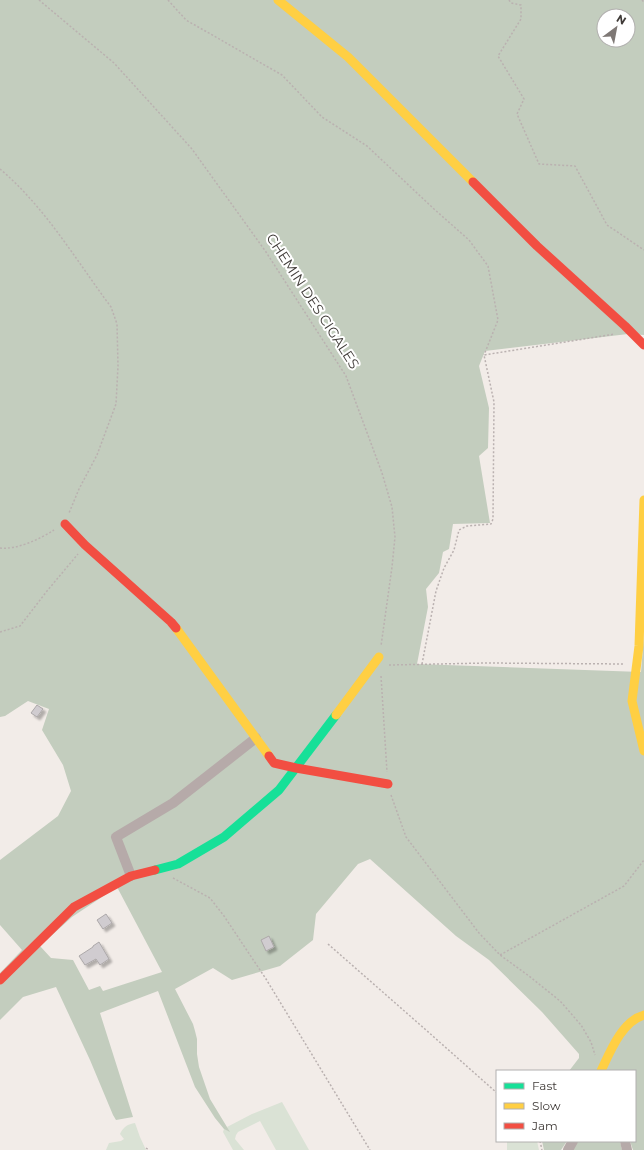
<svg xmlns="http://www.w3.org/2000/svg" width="644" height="1150" font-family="Montserrat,sans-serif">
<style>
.green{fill:#dae2d5}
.forest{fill:#c3cdbe;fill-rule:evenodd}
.building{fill:#d0ccd0;stroke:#aca8a9;filter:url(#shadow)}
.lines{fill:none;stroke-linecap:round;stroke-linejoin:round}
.path{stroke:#bab1b0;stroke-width:1.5;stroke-dasharray:2 2;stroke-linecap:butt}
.street{stroke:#b6aaa9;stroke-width:10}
.fast{stroke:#16e098;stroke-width:9}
.slow{stroke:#ffcf43;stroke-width:9}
.jam{stroke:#f24e42;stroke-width:9}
.labels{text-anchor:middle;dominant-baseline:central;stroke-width:4;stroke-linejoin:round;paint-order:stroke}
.street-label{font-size:14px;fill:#3f3a37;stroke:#fff}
</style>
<defs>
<filter id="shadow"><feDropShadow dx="3" dy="3" stdDeviation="1" flood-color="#0004"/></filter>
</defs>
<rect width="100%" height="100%" fill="#f2ece8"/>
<g class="green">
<path d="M 282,1102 L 309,1150 L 276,1150 L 260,1121 L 238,1132 L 236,1135 L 235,1139 L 244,1150 L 233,1150 L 223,1132 L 224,1129 L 229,1131 L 227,1127 L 252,1114 Z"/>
<path d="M 135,1123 L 140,1137 L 146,1150 L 106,1150 L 109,1143 L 121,1141 L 124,1139 L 120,1134 C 123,1127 128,1124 135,1123 Z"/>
<path d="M 507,1141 L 537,1141 L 539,1150 L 507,1150 Z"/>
</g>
<g class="forest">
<path d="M 0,0 L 644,0 L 644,335 L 628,334 L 485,351 L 479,366 L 489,408 L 488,448 L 479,456 L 490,523 L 453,524 L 449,549 L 443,552 L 439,573 L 426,589 L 428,607 L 417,664 L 641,672 L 644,635 L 644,1150 L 633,1150 L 630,1141 L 635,1141 L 635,1071 L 569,1071 L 579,1058 L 579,1054 L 542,1012 L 489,960 L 456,936 L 370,859 L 358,864 L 316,914 L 313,940 L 280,966 L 232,980 L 213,968 L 175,989 L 193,1024 L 195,1031 L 197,1039 L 197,1054 L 199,1067 L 210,1099 L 230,1132 L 224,1129 L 215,1118 L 195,1087 L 158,991 L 100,1013 L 133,1117 L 116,1120 L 113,1115 L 90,1060 L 56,987 L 23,997 L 0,1020 L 0,973 L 22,950 L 0,925 L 0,860 L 58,816 L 71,791 L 63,765 L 42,730 L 49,709 L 28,701 L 5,716 L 0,717 ZM 604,16 L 628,16 L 628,40 L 604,40 ZM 117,887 L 162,972 L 103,991 L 100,986 L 89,990 L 73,960 L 51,958 L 40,946 L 72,917 Z"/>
<path d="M 542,1141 L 567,1141 L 561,1150 L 544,1150 Z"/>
<path d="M 576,1141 L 620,1141 L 622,1150 L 572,1150 Z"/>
</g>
<g class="building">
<path d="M 37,705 L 43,709 L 37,717 L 31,713 Z"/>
<path d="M 106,914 L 112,923 L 103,929 L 97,920 Z"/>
<path d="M 269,936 L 274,947 L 266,951 L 261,940 Z"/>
<path d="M 99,942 L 109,959 L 100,965 L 96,959 L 85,965 L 79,956 L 93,947 L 93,946 Z"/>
</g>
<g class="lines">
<g class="path">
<path d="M 39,0 L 114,63 L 192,149 L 266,252 L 346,376 L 382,473 L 392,507 L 395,537 L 392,567 L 381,646"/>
<path d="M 168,0 L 186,20 L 282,75 L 322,117 L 367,146 L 434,209 L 469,240 L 488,266 L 498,320 L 484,355"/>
<path d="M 509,0 L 511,3 L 521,5 L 521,19 L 498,56 L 524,99 L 517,114 L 539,164 L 575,166 L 607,225 L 644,250"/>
<path d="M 642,0 L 644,2"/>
<path d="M 0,169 C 45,207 76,260 111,307 L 117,324 L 118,366 L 116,404 L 97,455 L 79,489 L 69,513"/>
<path d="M 0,548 C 17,550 40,539 54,530"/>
<path d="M 0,632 L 20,626 L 47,591 L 78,554"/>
<path d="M 422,664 L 436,591 L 444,568 L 454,550 L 459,530 L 467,526 L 491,524 L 493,519 L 494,402 L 484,355 L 615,334"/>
<path d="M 389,665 L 486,663 L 625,664"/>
<path d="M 381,676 L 387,772"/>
<path d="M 391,795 L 406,837 L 479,933 L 500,955 L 529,976 L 560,1001 L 581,1025 L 591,1042 L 595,1055"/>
<path d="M 173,878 L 210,898 L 224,916 L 266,979 L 370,1150"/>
<path d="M 328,944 L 426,1030 L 497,1093"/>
<path d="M 500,955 L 624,886 L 644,860"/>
<path d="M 540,1141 L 542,1150"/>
<path d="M 146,1148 L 149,1150"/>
</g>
<g class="street">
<path d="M 131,876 L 116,837 L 173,803 L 256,738"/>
<path d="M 625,1141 L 627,1150"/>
<path d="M 568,1150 L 573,1141"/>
</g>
<path class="fast" d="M 155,870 L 178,864 L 224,837 L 279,790 L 336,715"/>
<g class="slow">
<path d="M 278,0 L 348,57 L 473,182"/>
<path d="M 644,500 L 639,646 L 632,701 L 644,751"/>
<path d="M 176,628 L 269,756"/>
<path d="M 336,715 L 379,657"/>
<path d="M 601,1071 C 610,1052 622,1021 644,1015"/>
</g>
<g class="jam">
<path d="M 473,182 L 537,246 L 625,326 L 644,345"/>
<path d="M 65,524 L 85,545 L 171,622 L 176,628"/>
<path d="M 269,756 L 274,763 L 296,768 L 388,784"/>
<path d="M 0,980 L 74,907 L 131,876 L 155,870"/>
</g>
</g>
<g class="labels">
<g class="street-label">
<text transform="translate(313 301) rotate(57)">CHEMIN DES CIGALES</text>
</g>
</g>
<rect x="496" y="1070" width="140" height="72" fill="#ffffff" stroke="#b2b0af"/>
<rect x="504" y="1083" width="20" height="6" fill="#16e098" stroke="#b2b0af"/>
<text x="532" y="1090" font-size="12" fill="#3f3a37">Fast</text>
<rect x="504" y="1103" width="20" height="6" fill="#ffcf43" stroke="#b2b0af"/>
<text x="532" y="1110" font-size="12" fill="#3f3a37">Slow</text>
<rect x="504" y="1123" width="20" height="6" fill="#f24e42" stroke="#b2b0af"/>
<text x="532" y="1130" font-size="12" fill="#3f3a37">Jam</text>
<g transform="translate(616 28) rotate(32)"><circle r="19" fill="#ffffff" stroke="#b2b0af"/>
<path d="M0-3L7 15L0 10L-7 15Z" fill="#7e7875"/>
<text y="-6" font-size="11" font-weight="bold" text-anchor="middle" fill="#3f3a37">N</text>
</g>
</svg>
